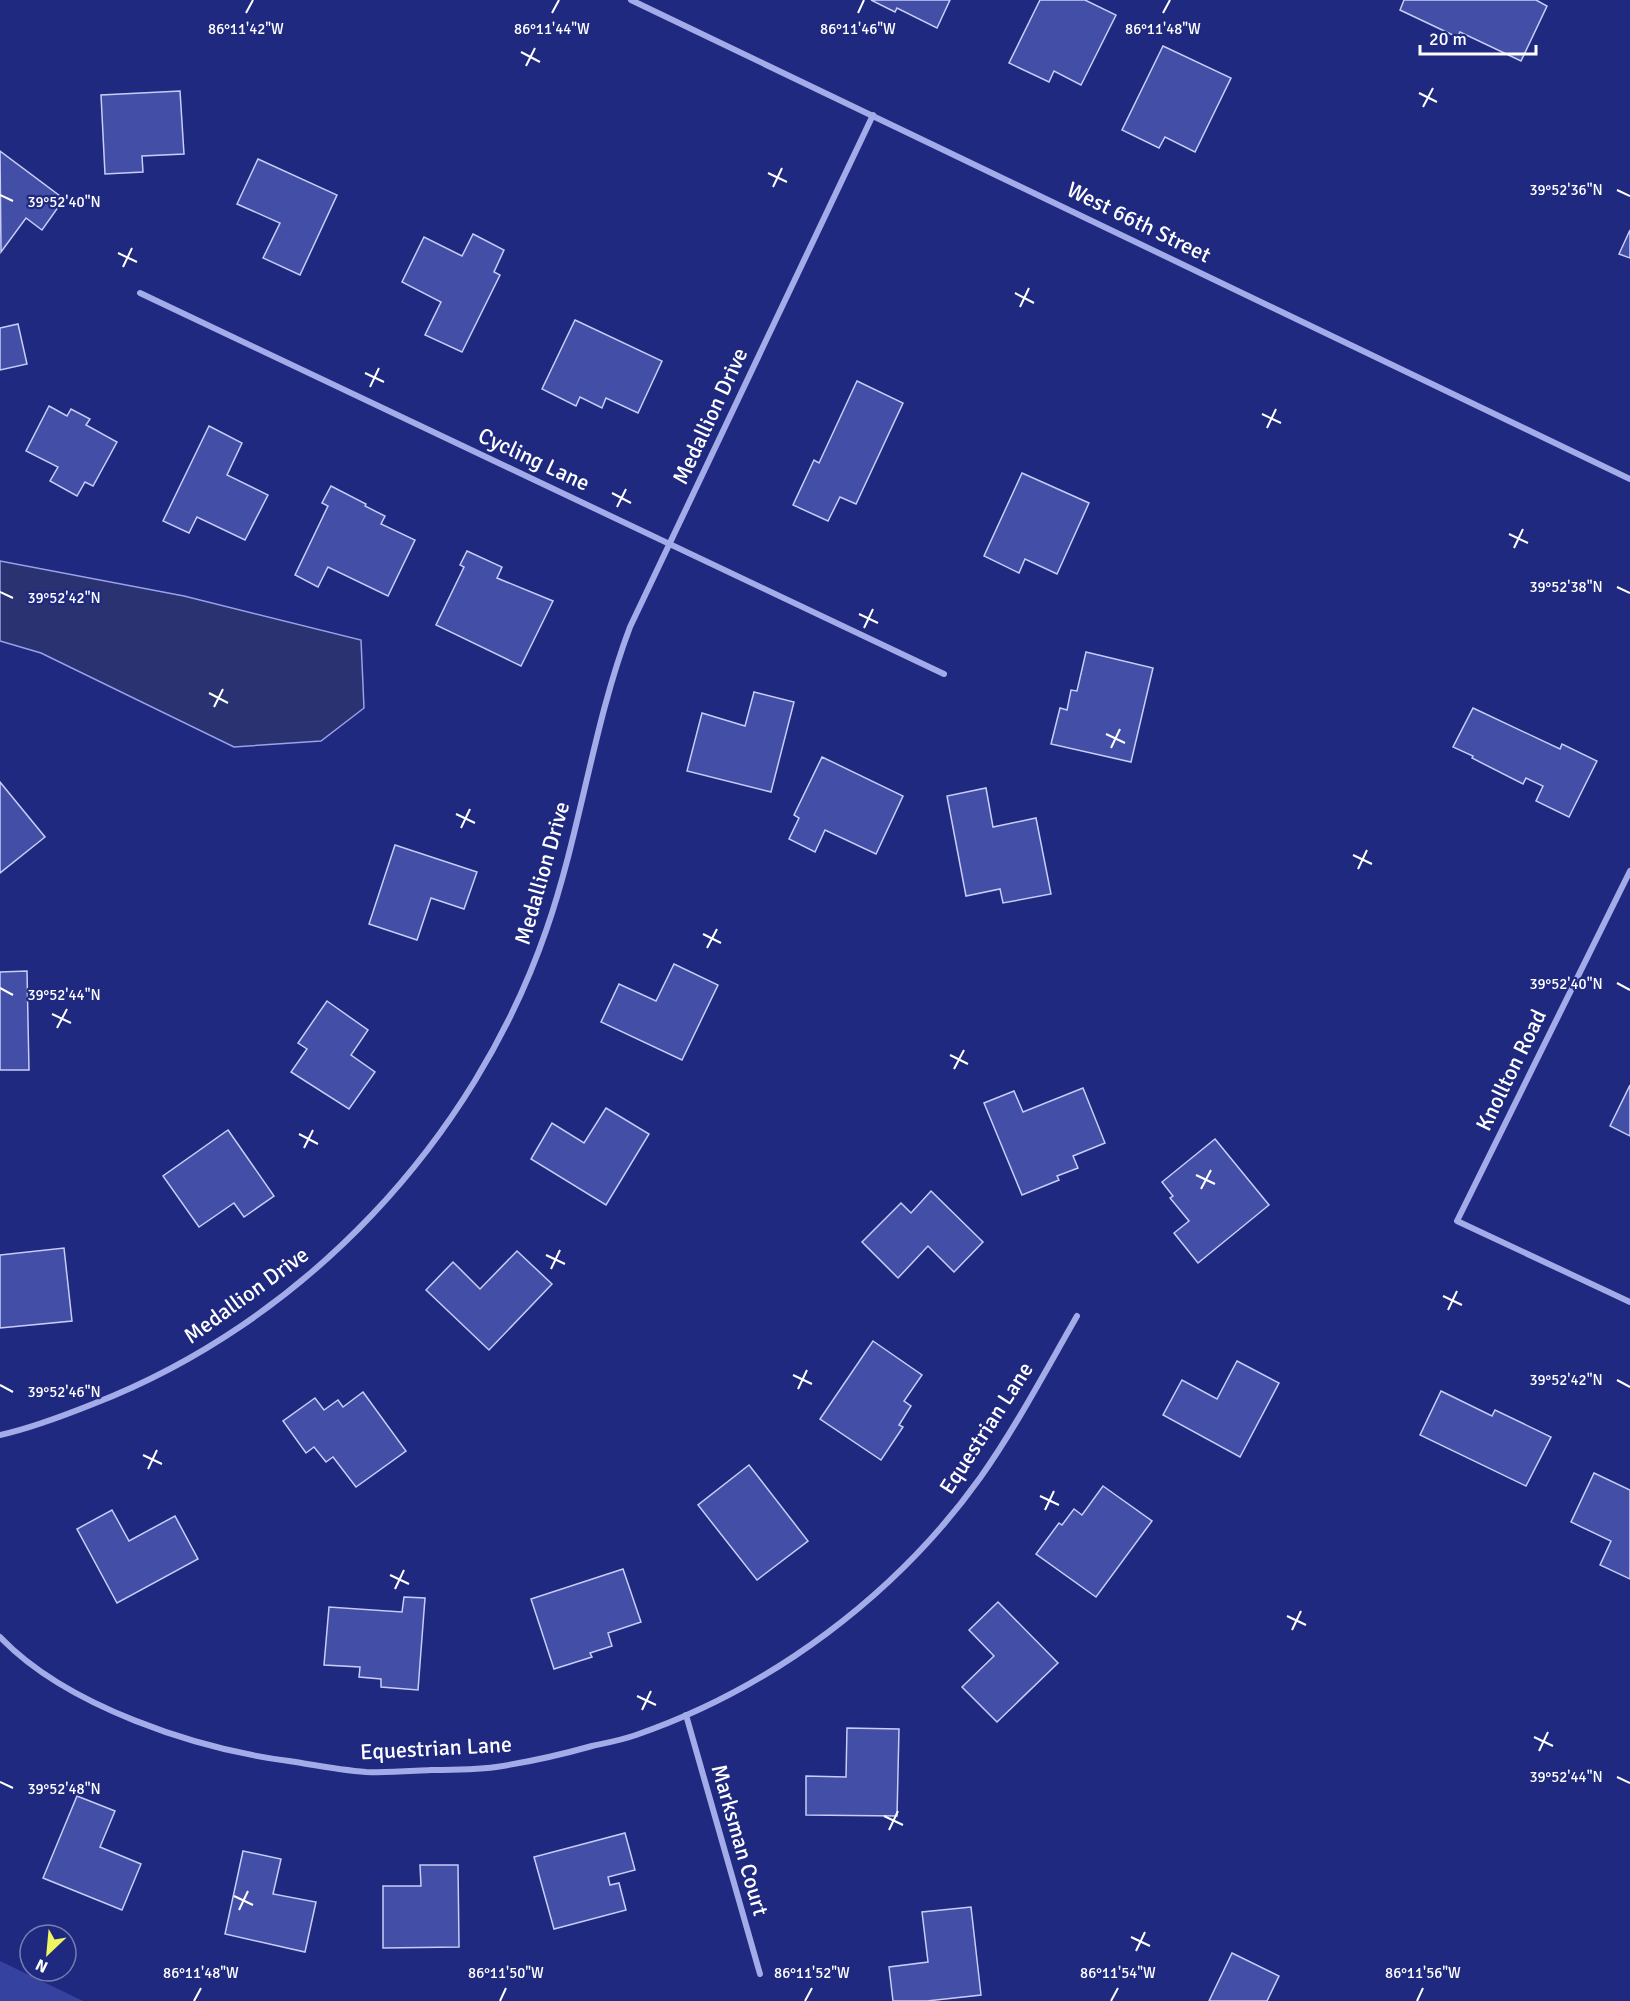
<svg xmlns="http://www.w3.org/2000/svg" width="1630" height="2001" font-family="Signika,sans-serif">
<style>
.green{fill:#36429f}
.water{fill:#2a3272;stroke:#97a2e9;stroke-width:1.5}
.building{fill:#434fa6;stroke:#c7cdf6;stroke-width:1.5}
.lines{fill:none;stroke-linecap:round;stroke-linejoin:round}
.street{stroke:#a3abe8;stroke-width:6}
.ticks{fill:none;stroke:#fff;stroke-width:2}
.labels{text-anchor:middle;dominant-baseline:central;stroke-width:4.5;stroke-linejoin:round;paint-order:stroke}
.street-label{font-size:22px;fill:#fff;stroke:#1f297f}
.ticks-label{font-size:15px;text-anchor:middle;fill:#fff;stroke:#1f297f;stroke-width:4.5;stroke-linejoin:round;paint-order:stroke}
</style>
<rect width="100%" height="100%" fill="#1f297f"/>
<path class="green" d="M 0,1961 L 83,2001 L 0,2001 Z"/>
<path class="water" d="M 0,561 L 184,596 L 361,640 L 364,708 L 321,741 L 234,747 L 41,653 L 0,641 Z"/>
<g class="building">
<path d="M 871,0 L 950,0 L 937,28 L 897,8 L 895,12 Z"/>
<path d="M 1040,0 L 1085,0 L 1116,15 L 1081,85 L 1054,71 L 1049,82 L 1009,63 Z"/>
<path d="M 1404,0 L 1536,0 L 1547,6 L 1521,61 L 1460,32 L 1457,37 L 1400,10 Z"/>
<path d="M 1163,46 L 1231,78 L 1195,152 L 1165,137 L 1159,148 L 1122,130 Z"/>
<path d="M 180,91 L 184,154 L 142,156 L 143,172 L 105,174 L 101,95 Z"/>
<path d="M 0,151 L 64,199 L 42,230 L 26,218 L 1,252 Z"/>
<path d="M 258,159 L 337,195 L 300,275 L 263,258 L 280,223 L 237,204 Z"/>
<path d="M 1630,230 L 1630,258 L 1619,254 Z"/>
<path d="M 473,234 L 504,250 L 494,272 L 500,275 L 462,352 L 425,335 L 441,302 L 402,282 L 424,237 L 462,256 Z"/>
<path d="M 575,320 L 662,361 L 638,413 L 606,398 L 602,408 L 580,397 L 576,406 L 542,389 Z"/>
<path d="M 18,324 L 27,364 L 0,370 L 0,328 Z"/>
<path d="M 857,381 L 903,403 L 856,504 L 840,497 L 828,521 L 793,505 L 814,460 L 819,463 Z"/>
<path d="M 49,406 L 67,416 L 71,409 L 90,419 L 86,425 L 117,442 L 93,486 L 85,482 L 77,496 L 50,481 L 58,467 L 26,451 Z"/>
<path d="M 209,426 L 242,443 L 227,475 L 268,495 L 245,540 L 197,517 L 189,533 L 163,521 Z"/>
<path d="M 1022,473 L 1089,503 L 1057,574 L 1025,559 L 1019,573 L 984,556 Z"/>
<path d="M 331,486 L 366,504 L 365,506 L 385,516 L 381,524 L 415,540 L 388,596 L 328,567 L 318,587 L 295,575 L 328,506 L 322,503 Z"/>
<path d="M 467,551 L 502,567 L 497,578 L 553,601 L 521,666 L 436,625 L 464,567 L 460,565 Z"/>
<path d="M 1086,652 L 1153,668 L 1131,762 L 1051,744 L 1060,708 L 1067,710 L 1071,690 L 1077,691 Z"/>
<path d="M 754,692 L 794,702 L 771,792 L 687,771 L 702,713 L 745,726 Z"/>
<path d="M 1473,708 L 1560,749 L 1562,744 L 1597,761 L 1569,817 L 1536,801 L 1543,786 L 1526,778 L 1523,784 L 1472,758 L 1473,756 L 1453,747 Z"/>
<path d="M 822,757 L 903,796 L 876,854 L 825,830 L 815,852 L 789,839 L 799,818 L 794,815 Z"/>
<path d="M 0,782 L 45,837 L 0,873 Z"/>
<path d="M 986,788 L 993,827 L 1036,818 L 1051,894 L 1003,903 L 1000,889 L 966,896 L 947,796 Z"/>
<path d="M 395,845 L 477,872 L 464,909 L 431,898 L 417,940 L 369,924 Z"/>
<path d="M 674,964 L 718,985 L 682,1060 L 601,1022 L 619,984 L 656,1001 Z"/>
<path d="M 27,971 L 29,1070 L 0,1070 L 0,972 Z"/>
<path d="M 327,1001 L 368,1030 L 351,1055 L 375,1072 L 349,1109 L 291,1072 L 307,1049 L 298,1043 Z"/>
<path d="M 1630,1085 L 1630,1136 L 1610,1126 Z"/>
<path d="M 1083,1088 L 1105,1143 L 1073,1156 L 1078,1168 L 1057,1176 L 1059,1180 L 1022,1195 L 984,1103 L 1014,1091 L 1023,1112 Z"/>
<path d="M 606,1108 L 649,1134 L 606,1205 L 531,1159 L 552,1123 L 584,1143 Z"/>
<path d="M 228,1130 L 274,1196 L 244,1217 L 234,1203 L 199,1227 L 163,1176 Z"/>
<path d="M 1215,1139 L 1269,1205 L 1198,1263 L 1174,1233 L 1189,1221 L 1170,1198 L 1173,1196 L 1162,1182 Z"/>
<path d="M 931,1191 L 983,1242 L 954,1272 L 928,1246 L 898,1278 L 862,1242 L 901,1203 L 911,1213 Z"/>
<path d="M 64,1248 L 72,1321 L 0,1328 L 0,1255 Z"/>
<path d="M 517,1251 L 552,1284 L 489,1350 L 426,1290 L 453,1262 L 480,1289 Z"/>
<path d="M 873,1341 L 922,1375 L 904,1401 L 911,1406 L 899,1425 L 903,1427 L 881,1460 L 820,1419 Z"/>
<path d="M 1237,1361 L 1279,1383 L 1240,1457 L 1163,1415 L 1182,1380 L 1217,1399 Z"/>
<path d="M 1441,1391 L 1492,1416 L 1495,1410 L 1551,1437 L 1526,1486 L 1420,1435 Z"/>
<path d="M 363,1392 L 406,1451 L 356,1487 L 333,1457 L 326,1462 L 314,1447 L 306,1453 L 283,1421 L 315,1398 L 324,1410 L 338,1400 L 343,1407 Z"/>
<path d="M 749,1465 L 808,1541 L 757,1580 L 698,1505 Z"/>
<path d="M 1594,1473 L 1630,1490 L 1630,1579 L 1600,1565 L 1611,1541 L 1571,1522 Z"/>
<path d="M 1103,1486 L 1152,1521 L 1096,1597 L 1036,1554 L 1059,1523 L 1062,1525 L 1074,1509 L 1082,1515 Z"/>
<path d="M 112,1510 L 129,1541 L 175,1516 L 198,1559 L 117,1603 L 77,1529 Z"/>
<path d="M 623,1569 L 641,1622 L 608,1633 L 612,1646 L 590,1653 L 592,1657 L 554,1669 L 531,1599 Z"/>
<path d="M 404,1597 L 425,1598 L 418,1690 L 381,1687 L 381,1679 L 359,1677 L 360,1667 L 324,1665 L 329,1607 L 402,1612 Z"/>
<path d="M 998,1602 L 1058,1663 L 997,1722 L 962,1687 L 994,1656 L 969,1630 Z"/>
<path d="M 847,1728 L 899,1729 L 897,1816 L 806,1815 L 806,1776 L 846,1777 Z"/>
<path d="M 77,1796 L 115,1811 L 100,1847 L 141,1864 L 122,1910 L 43,1878 Z"/>
<path d="M 625,1833 L 635,1870 L 608,1877 L 610,1885 L 619,1883 L 626,1910 L 554,1929 L 534,1857 Z"/>
<path d="M 243,1851 L 281,1859 L 273,1894 L 316,1902 L 305,1952 L 225,1934 Z"/>
<path d="M 420,1865 L 458,1865 L 459,1947 L 383,1948 L 383,1886 L 421,1886 Z"/>
<path d="M 971,1907 L 981,1995 L 927,2001 L 893,2001 L 889,1967 L 928,1962 L 922,1912 Z"/>
<path d="M 1232,1953 L 1279,1976 L 1267,2001 L 1209,2001 Z"/>
</g>
<g class="lines">
<g class="street">
<path d="M 631,0 L 1630,479"/>
<path d="M 140,293 L 944,674"/>
<path d="M 1630,871 L 1457,1221 L 1630,1302"/>
<path d="M 0,1435 C 32,1428 63,1416 93,1404 C 304,1322 474,1141 547,928 C 581,829 593,725 630,627 L 873,115"/>
<path d="M 0,1637 C 66,1706 196,1749 289,1761 C 314,1765 340,1770 366,1772 C 388,1773 410,1771 431,1770 C 453,1770 475,1770 496,1767 C 529,1762 560,1755 592,1746 C 606,1743 622,1740 636,1735 C 772,1688 896,1595 980,1478 C 1016,1427 1046,1370 1077,1316"/>
<path d="M 686,1715 L 760,1974"/>
</g>
</g>
<path class="ticks" d="M 246,13 L 253,0M 552,13 L 559,0M 858,13 L 864,0M 1163,13 L 1170,0M 521,52 L 540,62M 526,66 L 535,48M 1419,93 L 1437,102M 1423,107 L 1433,88M 768,173 L 787,182M 773,187 L 782,168M 1617,190 L 1630,196M 0,195 L 13,201M 118,253 L 137,262M 123,267 L 132,248M 1015,293 L 1034,303M 1020,307 L 1029,288M 365,373 L 384,382M 370,387 L 379,368M 1262,414 L 1281,423M 1267,428 L 1276,409M 612,493 L 631,503M 617,507 L 626,489M 1509,534 L 1528,543M 1514,548 L 1523,529M 1617,587 L 1630,593M 0,592 L 13,598M 859,614 L 878,623M 864,628 L 873,609M 209,693 L 228,703M 214,707 L 223,689M 1106,734 L 1125,743M 1111,748 L 1120,729M 456,814 L 475,823M 461,828 L 470,809M 1353,855 L 1372,864M 1358,869 L 1367,850M 703,934 L 721,943M 707,948 L 717,929M 1617,983 L 1630,990M 0,988 L 13,995M 52,1014 L 71,1023M 57,1028 L 67,1009M 950,1055 L 968,1064M 954,1069 L 964,1050M 299,1134 L 318,1144M 304,1148 L 313,1130M 1196,1175 L 1215,1184M 1201,1189 L 1211,1170M 546,1255 L 565,1264M 551,1269 L 560,1250M 1443,1296 L 1462,1305M 1448,1310 L 1457,1291M 793,1375 L 812,1384M 1617,1380 L 1630,1387M 0,1385 L 13,1392M 798,1389 L 807,1370M 143,1455 L 162,1464M 148,1469 L 157,1450M 1040,1496 L 1059,1505M 1045,1510 L 1054,1491M 390,1575 L 409,1584M 395,1589 L 404,1570M 1287,1616 L 1306,1625M 1292,1630 L 1301,1611M 637,1696 L 656,1705M 642,1710 L 651,1691M 1534,1737 L 1553,1746M 1539,1751 L 1548,1732M 1617,1777 L 1630,1783M 0,1782 L 13,1788M 884,1816 L 903,1825M 889,1830 L 898,1811M 234,1896 L 253,1905M 239,1910 L 248,1891M 1131,1937 L 1150,1946M 1136,1951 L 1145,1932M 194,2001 L 201,1988M 500,2001 L 506,1988M 805,2001 L 812,1988M 1111,2001 L 1118,1988M 1417,2001 L 1423,1988"/>
<g class="labels">
<g class="street-label">
<text transform="translate(1139 222) rotate(26)">West 66th Street</text>
<text transform="translate(710 416) rotate(-65)">Medallion Drive</text>
<text transform="translate(534 459) rotate(25)">Cycling Lane</text>
<text transform="translate(542 873) rotate(-74)">Medallion Drive</text>
<text transform="translate(1511 1070) rotate(-64)">Knollton Road</text>
<text transform="translate(246 1295) rotate(-36)">Medallion Drive</text>
<text transform="translate(986 1428) rotate(-57)">Equestrian Lane</text>
<text transform="translate(436 1748) rotate(-3)">Equestrian Lane</text>
<text transform="translate(740 1840) rotate(74)">Marksman Court</text>
</g>
</g>
<g class="ticks-label">
<text x="246" y="34">86°11'42"W</text>
<text x="552" y="34">86°11'44"W</text>
<text x="858" y="34">86°11'46"W</text>
<text x="1163" y="34">86°11'48"W</text>
<text x="1566" y="195">39°52'36"N</text>
<text x="64" y="207">39°52'40"N</text>
<text x="1566" y="592">39°52'38"N</text>
<text x="64" y="603">39°52'42"N</text>
<text x="1566" y="989">39°52'40"N</text>
<text x="64" y="1000">39°52'44"N</text>
<text x="1566" y="1385">39°52'42"N</text>
<text x="64" y="1397">39°52'46"N</text>
<text x="1566" y="1782">39°52'44"N</text>
<text x="64" y="1794">39°52'48"N</text>
<text x="201" y="1978">86°11'48"W</text>
<text x="506" y="1978">86°11'50"W</text>
<text x="812" y="1978">86°11'52"W</text>
<text x="1118" y="1978">86°11'54"W</text>
<text x="1423" y="1978">86°11'56"W</text>
</g>
<g transform="translate(48 1953) rotate(206)"><circle r="28" fill="#1f297f" stroke="#797fb2" stroke-width="1.5"/>
<path d="M0-4.5L10 22L0 15L-10 22Z" fill="#f0f663"/>
<text y="-9" font-size="16" font-weight="bold" text-anchor="middle" fill="#ffffff">N</text>
</g>
<path d="M1420 45v9h116v-9" fill="none" stroke="#ffffff" stroke-width="3"/>
<text x="1429" y="45" font-size="18" fill="#ffffff" stroke="#1f297f" stroke-width="4.5" paint-order="stroke">20 m</text>
</svg>
